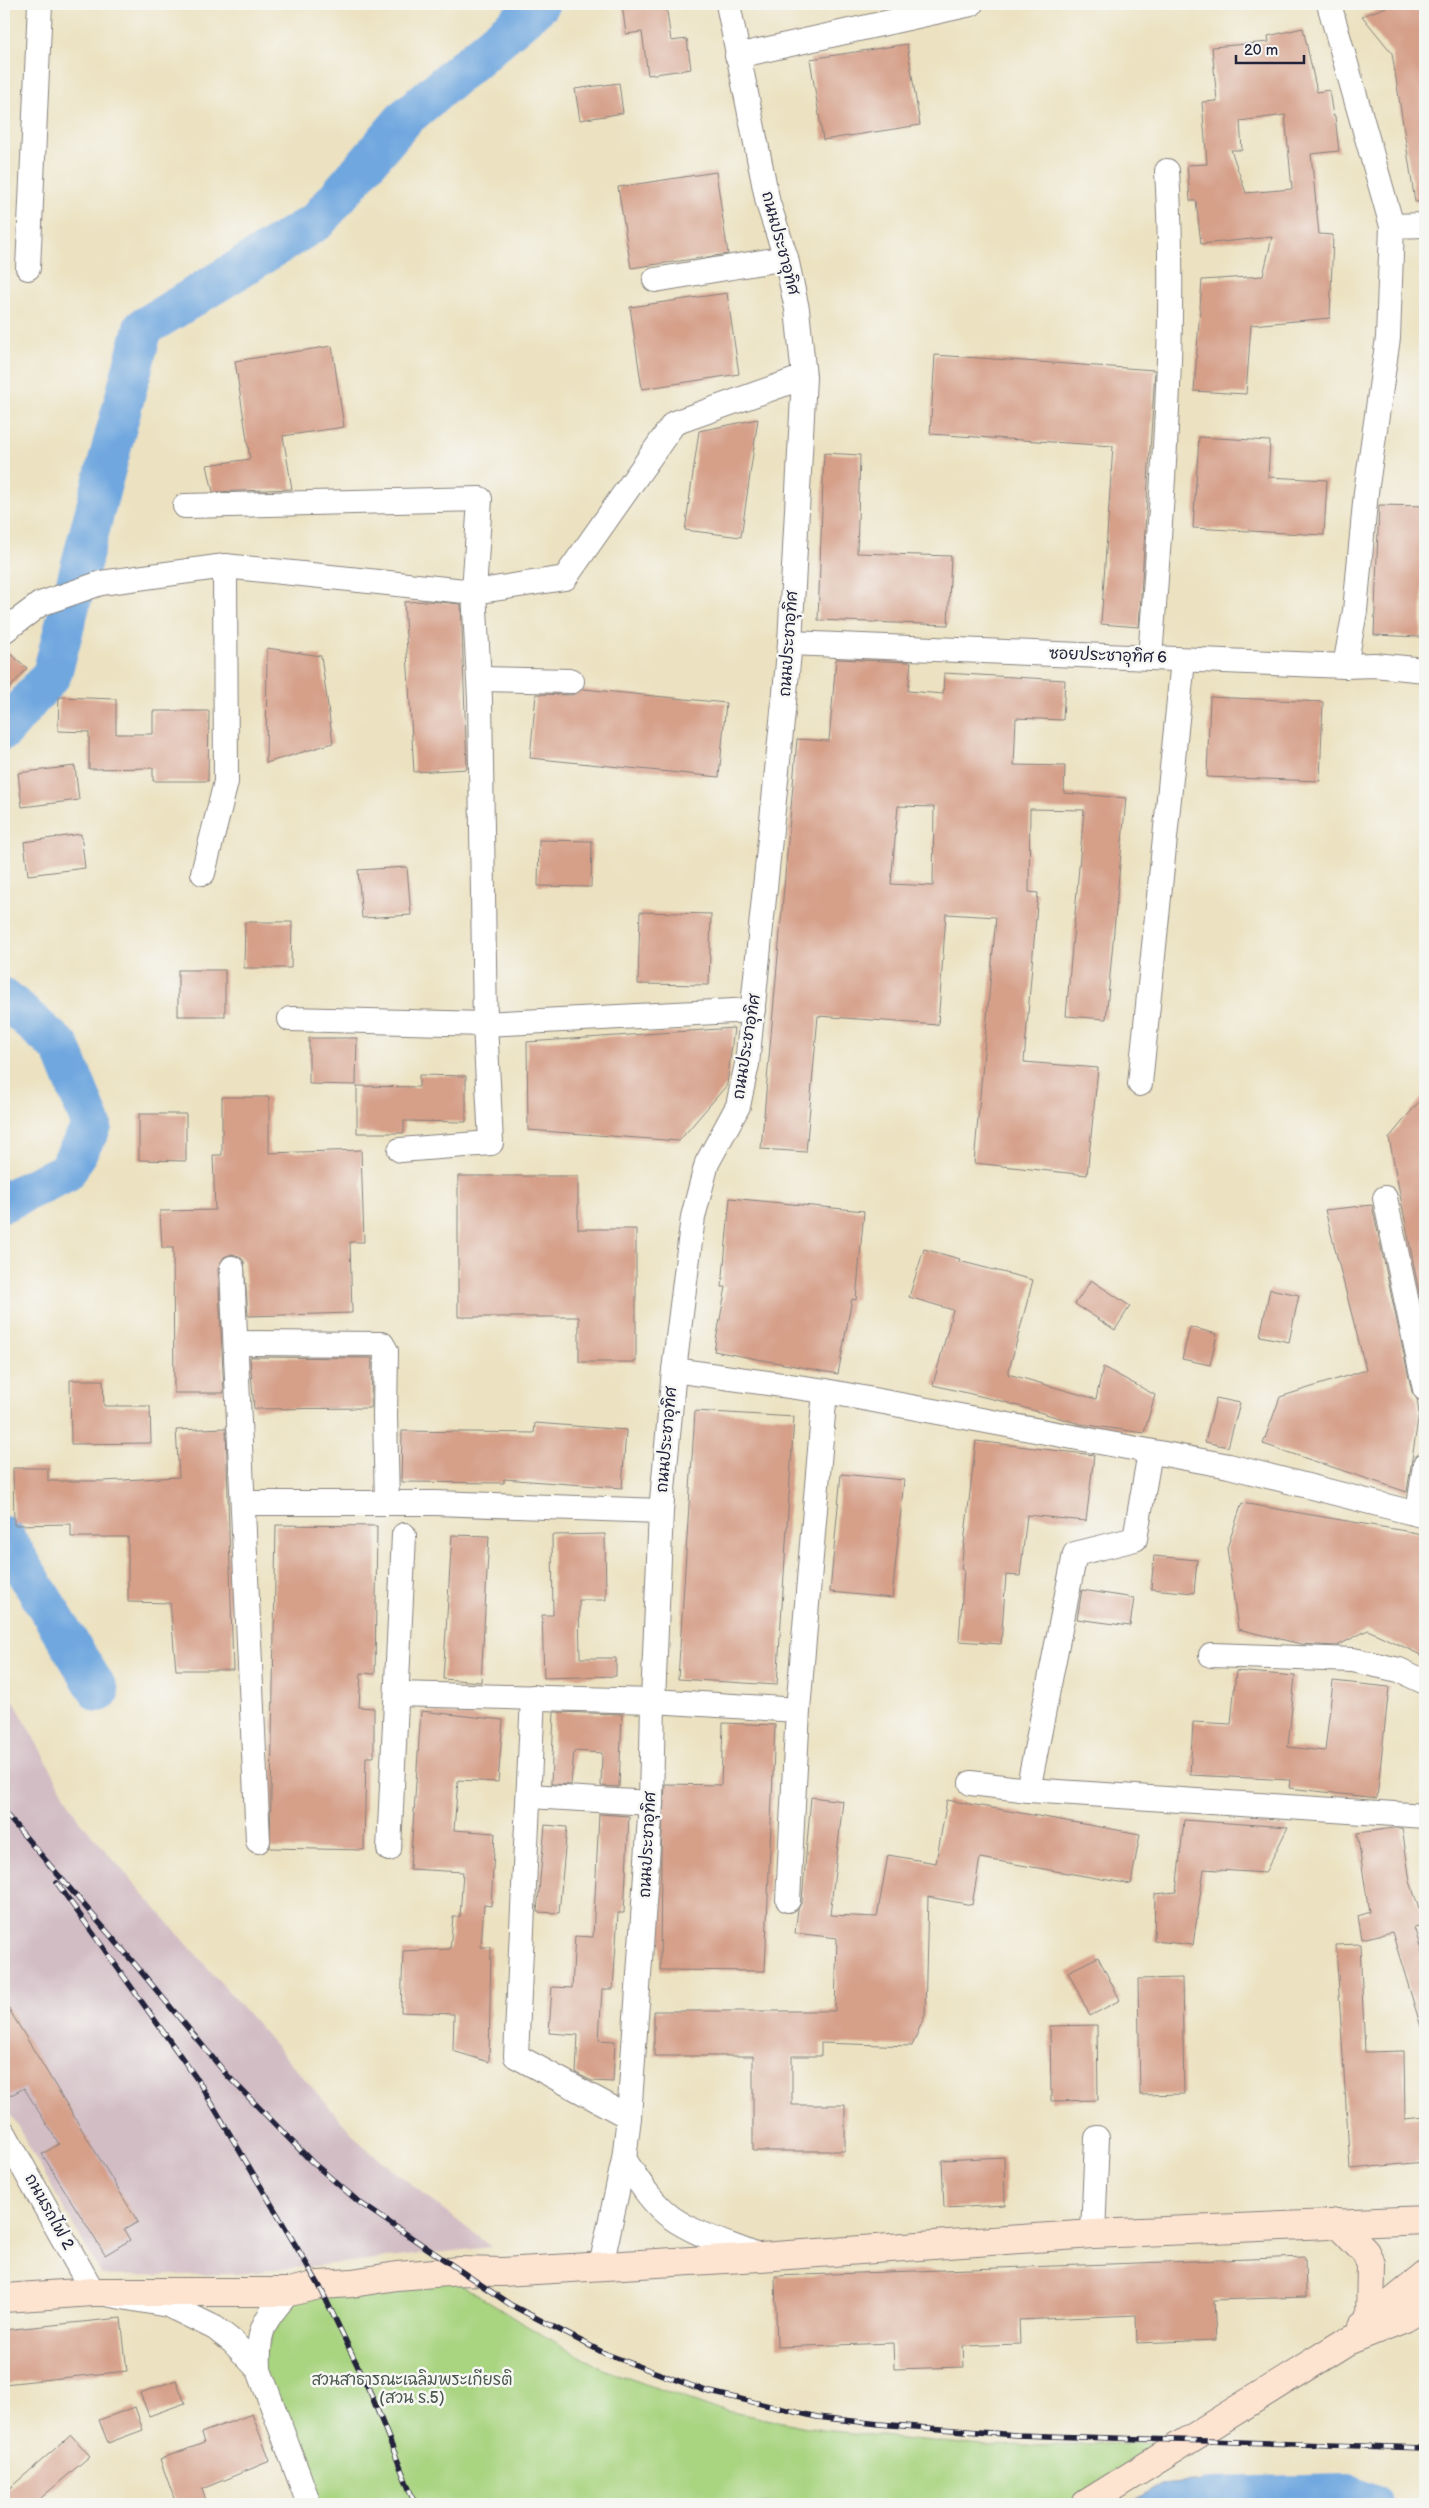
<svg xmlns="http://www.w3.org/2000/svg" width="1429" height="2508" font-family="'Balsamiq Sans','Playpen Sans Thai',sans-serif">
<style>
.industrial{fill:#d2bdc5}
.green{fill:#a9d480;stroke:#667b5e}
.water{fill:#70a7df;stroke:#49648d}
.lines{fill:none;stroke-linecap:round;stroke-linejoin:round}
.river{stroke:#70a7df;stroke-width:40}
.building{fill:#d59f88;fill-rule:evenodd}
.street-casing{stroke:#87827e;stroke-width:26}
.secondary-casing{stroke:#87827e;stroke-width:30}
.street{stroke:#fff;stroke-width:24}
.secondary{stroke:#fde4d1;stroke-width:28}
.rail-casing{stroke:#22223b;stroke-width:5.5}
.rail{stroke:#f6f6f2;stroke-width:4;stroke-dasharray:11;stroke-linecap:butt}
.labels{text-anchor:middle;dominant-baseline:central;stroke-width:5;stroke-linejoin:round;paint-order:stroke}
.street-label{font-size:16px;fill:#22223b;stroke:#f6f6f2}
.park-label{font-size:16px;fill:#4a5750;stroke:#f6f6f2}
</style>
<rect width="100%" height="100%" fill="#f6f6f2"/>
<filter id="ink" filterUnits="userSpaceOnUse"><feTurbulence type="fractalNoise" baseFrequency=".02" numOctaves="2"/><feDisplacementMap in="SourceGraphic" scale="10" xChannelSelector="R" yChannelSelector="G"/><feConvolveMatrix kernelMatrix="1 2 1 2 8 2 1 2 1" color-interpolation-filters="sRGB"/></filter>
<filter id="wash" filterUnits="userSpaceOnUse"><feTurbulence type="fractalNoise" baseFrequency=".0096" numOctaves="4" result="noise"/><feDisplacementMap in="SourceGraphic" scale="20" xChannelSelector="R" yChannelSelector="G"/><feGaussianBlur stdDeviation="1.12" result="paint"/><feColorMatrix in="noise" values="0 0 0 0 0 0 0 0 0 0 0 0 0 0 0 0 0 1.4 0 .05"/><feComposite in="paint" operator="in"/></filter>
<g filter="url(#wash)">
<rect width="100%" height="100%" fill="#ece2c1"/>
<path class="industrial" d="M 4,1683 L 78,1819 L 364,2147 L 491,2247 L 237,2274 L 102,2276 L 4,2102 Z"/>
<path class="green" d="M 443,2273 L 520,2322 L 603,2369 L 716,2409 L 822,2430 L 982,2446 L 1182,2442 L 1086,2504 L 309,2504 L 259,2370 L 289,2292 Z"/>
<path class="water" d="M 1245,2477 L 1340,2482 L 1339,2504 L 1128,2504 L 1161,2485 Z"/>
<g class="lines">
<g class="river">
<path d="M 4,730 L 52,674 L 143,328 L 317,221 L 405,118 L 540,4"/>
<path d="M 4,998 L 61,1048 L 92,1126 L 66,1172 L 4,1202"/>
<path d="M 4,1536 L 99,1692"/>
<path d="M 1200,2504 L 1212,2497 L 1348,2494 L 1373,2504"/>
</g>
</g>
<g id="blocks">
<g class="building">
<path d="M 622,4 L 666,4 L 671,41 L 687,39 L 691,69 L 648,75 L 642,32 L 626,34 Z"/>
<path d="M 1395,4 L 1425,4 L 1425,201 L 1415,202 L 1392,53 L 1362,16 Z"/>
<path d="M 1303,28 L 1317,92 L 1329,90 L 1333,116 L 1335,116 L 1339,151 L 1311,154 L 1319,234 L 1333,235 L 1330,318 L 1251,325 L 1246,394 L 1194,391 L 1202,280 L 1263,276 L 1272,237 L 1201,244 L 1196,201 L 1190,201 L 1187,165 L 1207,164 L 1202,102 L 1217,101 L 1212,47 L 1269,42 L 1268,36 ZM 1285,115 L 1292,189 L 1246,193 L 1231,150 L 1242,150 L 1240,121 Z"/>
<path d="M 907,44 L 920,125 L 823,140 L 810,59 Z"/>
<path d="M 619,83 L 623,113 L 580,120 L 575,89 Z"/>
<path d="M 716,172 L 728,254 L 631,268 L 618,187 Z"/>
<path d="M 727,293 L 739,374 L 642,389 L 630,307 Z"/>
<path d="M 332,346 L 344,427 L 283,436 L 292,489 L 213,492 L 207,465 L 250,459 L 235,361 Z"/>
<path d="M 935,355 L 1155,370 L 1139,627 L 1101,624 L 1113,446 L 930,434 Z"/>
<path d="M 758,419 L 741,537 L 685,530 L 699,431 Z"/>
<path d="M 1199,437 L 1270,441 L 1268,477 L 1327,480 L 1324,535 L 1193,528 Z"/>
<path d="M 824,453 L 860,455 L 857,553 L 951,556 L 948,625 L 818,620 Z"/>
<path d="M 1379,505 L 1425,506 L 1421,637 L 1374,635 Z"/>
<path d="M 428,601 L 461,604 L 467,769 L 414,772 L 404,602 Z"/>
<path d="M 4,648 L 27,668 L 4,695 Z"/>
<path d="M 267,648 L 321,656 L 333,743 L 266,763 Z"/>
<path d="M 836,659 L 911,662 L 908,691 L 943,694 L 944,673 L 1065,680 L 1063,720 L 1016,718 L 1014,765 L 1065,766 L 1064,793 L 1126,798 L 1106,1019 L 1066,1016 L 1084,810 L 1030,809 L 1029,892 L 1038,893 L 1024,1062 L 1098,1068 L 1087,1175 L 974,1163 L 996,917 L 946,914 L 938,1025 L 818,1016 L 806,1152 L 761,1149 L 797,739 L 829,741 ZM 898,806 L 934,807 L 933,886 L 891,884 Z"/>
<path d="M 583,689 L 726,703 L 719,777 L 530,758 L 536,694 L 572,695 Z"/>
<path d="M 59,697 L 116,699 L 116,734 L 153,734 L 153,711 L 209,711 L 208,781 L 153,781 L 153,768 L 89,769 L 89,732 L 58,731 Z"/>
<path d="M 1210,697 L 1323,702 L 1320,781 L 1207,777 Z"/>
<path d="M 75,766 L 79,800 L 22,807 L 18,773 Z"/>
<path d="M 81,834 L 85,868 L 28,875 L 24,842 Z"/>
<path d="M 539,840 L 592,841 L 591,887 L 538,886 Z"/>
<path d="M 407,867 L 411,915 L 362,918 L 358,870 Z"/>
<path d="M 640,912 L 711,914 L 709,985 L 638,984 Z"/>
<path d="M 245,922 L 292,922 L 291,968 L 244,968 Z"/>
<rect x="178" y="970" width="47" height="46"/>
<path d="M 734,1028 L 727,1085 L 679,1141 L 528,1130 L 527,1042 Z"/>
<path d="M 309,1038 L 357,1038 L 356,1085 L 309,1084 Z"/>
<path d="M 419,1075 L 466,1076 L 466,1122 L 404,1121 L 404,1133 L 357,1133 L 357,1086 L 419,1087 Z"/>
<path d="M 1425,1094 L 1425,1323 L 1389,1138 Z"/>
<path d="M 222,1097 L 269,1097 L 269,1153 L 361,1150 L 364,1242 L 350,1242 L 352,1313 L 248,1316 L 244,1261 L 239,1256 L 232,1254 L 224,1257 L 218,1269 L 224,1393 L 174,1393 L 173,1248 L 162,1248 L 160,1211 L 215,1210 L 213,1155 L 222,1155 Z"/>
<path d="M 139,1114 L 186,1114 L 186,1161 L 139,1160 Z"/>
<path d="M 458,1176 L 578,1176 L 578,1229 L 636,1229 L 636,1362 L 579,1362 L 579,1317 L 458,1317 Z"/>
<path d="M 730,1198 L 864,1211 L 856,1300 L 852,1299 L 838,1374 L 714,1351 L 726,1287 L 722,1287 Z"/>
<path d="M 1372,1205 L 1412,1392 L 1417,1399 L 1419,1413 L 1407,1492 L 1263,1444 L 1280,1397 L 1366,1370 L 1325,1210 Z"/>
<path d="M 924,1249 L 960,1259 L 959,1261 L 1033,1280 L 1008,1374 L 1096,1399 L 1103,1367 L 1155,1395 L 1144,1433 L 1080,1424 L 1001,1401 L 933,1385 L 953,1310 L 909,1297 Z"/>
<path d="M 1091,1280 L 1130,1306 L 1115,1330 L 1075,1304 Z"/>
<path d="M 1270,1289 L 1299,1295 L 1289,1342 L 1260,1336 Z"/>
<path d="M 1190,1327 L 1217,1334 L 1210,1365 L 1182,1359 Z"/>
<path d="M 250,1357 L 372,1358 L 371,1408 L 254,1409 Z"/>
<path d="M 70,1380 L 103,1380 L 104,1406 L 150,1406 L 151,1443 L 71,1444 Z"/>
<path d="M 1216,1398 L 1240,1403 L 1228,1447 L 1205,1442 Z"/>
<path d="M 695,1411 L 794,1417 L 777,1685 L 678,1679 Z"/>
<path d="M 535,1423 L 626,1430 L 622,1488 L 504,1479 L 504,1483 L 401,1482 L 402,1431 L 534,1433 Z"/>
<path d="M 226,1428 L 233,1670 L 176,1670 L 170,1603 L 128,1602 L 128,1537 L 71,1537 L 71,1524 L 14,1525 L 13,1468 L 48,1468 L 48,1481 L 104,1481 L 179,1477 L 176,1430 Z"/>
<path d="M 976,1441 L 1094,1455 L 1086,1521 L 1027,1515 L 1020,1576 L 1006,1575 L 1001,1644 L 959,1641 L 964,1570 L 961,1569 Z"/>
<path d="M 841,1474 L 904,1480 L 892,1598 L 830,1592 Z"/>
<path d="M 1242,1503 L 1417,1533 L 1425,1537 L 1425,1657 L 1368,1630 L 1337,1646 L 1301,1644 L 1238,1629 L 1227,1548 Z"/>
<path d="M 276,1525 L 377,1526 L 375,1674 L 361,1673 L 359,1707 L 374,1708 L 374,1757 L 366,1757 L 364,1850 L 270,1848 Z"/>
<path d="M 605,1534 L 606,1600 L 579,1600 L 580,1658 L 616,1658 L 616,1676 L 544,1678 L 542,1615 L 553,1615 L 552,1535 Z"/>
<path d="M 452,1535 L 489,1536 L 481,1682 L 443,1679 Z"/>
<path d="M 1154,1556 L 1197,1560 L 1194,1593 L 1151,1589 Z"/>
<path d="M 1082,1590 L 1134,1598 L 1130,1626 L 1077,1619 Z"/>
<path d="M 1236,1671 L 1295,1676 L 1288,1747 L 1325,1751 L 1333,1681 L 1389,1687 L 1377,1798 L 1289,1788 L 1290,1780 L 1190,1775 L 1193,1722 L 1231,1724 Z"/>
<path d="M 421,1711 L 503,1720 L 498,1782 L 458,1780 L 454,1830 L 495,1833 L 491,1906 L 484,1905 L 481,1947 L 491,1947 L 489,2062 L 453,2051 L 454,2014 L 401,2012 L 403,1951 L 450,1949 L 453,1917 L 460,1917 L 463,1872 L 410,1869 Z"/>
<path d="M 554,1712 L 622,1714 L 619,1787 L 601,1786 L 602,1753 L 574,1751 L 571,1785 L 551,1784 Z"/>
<path d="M 723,1723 L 775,1725 L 765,1971 L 660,1970 L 661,1851 L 665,1784 L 721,1785 Z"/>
<path d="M 811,1797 L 843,1801 L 830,1915 L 877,1917 L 888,1855 L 936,1863 L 947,1800 L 1140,1834 L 1131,1884 L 980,1858 L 972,1905 L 928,1897 L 925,2015 L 912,2046 L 821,2043 L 821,2056 L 792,2056 L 792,2105 L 845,2105 L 845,2151 L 753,2151 L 753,2056 L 654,2056 L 654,2011 L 835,2011 L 837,1938 L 795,1933 L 798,1909 L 802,1901 Z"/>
<path d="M 599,1814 L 629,1816 L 624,1913 L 618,1913 L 613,1989 L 602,1989 L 599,2040 L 615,2041 L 613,2082 L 592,2081 L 576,2073 L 578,2035 L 549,2033 L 552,1987 L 572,1988 L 575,1936 L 593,1937 Z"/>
<path d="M 1184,1820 L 1288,1827 L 1265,1873 L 1204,1869 L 1193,1945 L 1154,1941 L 1155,1894 L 1176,1892 Z"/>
<path d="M 545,1825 L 567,1827 L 559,1913 L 537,1912 Z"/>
<path d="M 1394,1828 L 1402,1828 L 1410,1881 L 1424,1925 L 1414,1927 L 1425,1962 L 1425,2027 L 1421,2027 L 1392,1932 L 1362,1939 L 1358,1916 L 1369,1912 L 1357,1833 Z"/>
<path d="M 1360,1944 L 1365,2052 L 1404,2051 L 1405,2119 L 1425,2117 L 1425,2162 L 1350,2169 L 1336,1945 Z"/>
<path d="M 1098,1957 L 1120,2000 L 1090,2016 L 1068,1972 Z"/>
<path d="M 1182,1978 L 1184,2094 L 1140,2095 L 1138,1979 Z"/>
<path d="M 4,2001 L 138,2222 L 124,2230 L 130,2240 L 105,2255 L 42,2154 L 59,2144 L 24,2088 L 4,2099 Z"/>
<path d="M 1097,2025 L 1098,2100 L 1051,2101 L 1050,2026 Z"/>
<path d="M 1004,2157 L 1005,2205 L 944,2208 L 942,2160 Z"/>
<path d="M 1305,2257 L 1306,2297 L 1214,2300 L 1216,2340 L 1137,2343 L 1136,2315 L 1019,2320 L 1020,2344 L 963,2346 L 964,2367 L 894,2369 L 893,2343 L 777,2347 L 775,2276 Z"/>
<path d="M 121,2318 L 127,2371 L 4,2384 L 4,2330 Z"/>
<path d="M 176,2380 L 185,2403 L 149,2416 L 140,2393 Z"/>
<path d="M 135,2407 L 143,2430 L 108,2443 L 99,2420 Z"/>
<path d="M 252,2414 L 270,2461 L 202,2489 L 207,2504 L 176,2504 L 160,2459 L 204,2443 L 201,2433 Z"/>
<path d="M 71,2435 L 90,2456 L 34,2504 L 4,2504 L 4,2493 Z"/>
</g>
</g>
</g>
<g filter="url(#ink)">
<use href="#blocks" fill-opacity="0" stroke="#87827e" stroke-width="1"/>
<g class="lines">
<defs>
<g id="street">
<path d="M 1329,4 L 1392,226 L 1388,338 L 1366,492 L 1355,611 L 1345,666"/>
<path d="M 737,56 L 971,4"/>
<path d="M 1392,226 L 1425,225"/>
<path d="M 28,268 L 40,4"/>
<path d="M 655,280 L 786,258"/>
<path d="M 185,506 L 480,499 L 474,592 L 480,699 L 485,1024 L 491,1143 L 400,1150"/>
<path d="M 4,631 L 40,604 L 101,583 L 225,566 L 474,592 L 565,578 L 674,423 L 804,377"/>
<path d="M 790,643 L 1345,666 L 1374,665 L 1425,670"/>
<path d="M 1150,658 C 1162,496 1177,334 1167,171"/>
<path d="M 479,679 L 572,681"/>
<path d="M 203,873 L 226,782 L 225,566"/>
<path d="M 290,1019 L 485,1024 L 753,1010"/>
<path d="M 1140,1084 L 1183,660"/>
<path d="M 1385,1198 L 1425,1389"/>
<path d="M 232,1268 L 258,1841"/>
<path d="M 236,1343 L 382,1344 L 386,1351 L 385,1415 L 387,1503"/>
<path d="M 674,1370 L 825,1391 L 1229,1466 L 1425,1516"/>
<path d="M 1150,1452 L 1135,1539 L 1075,1554 L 1028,1790 L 1425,1816"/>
<path d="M 245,1503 L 435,1503 L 661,1511"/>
<path d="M 1418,1513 L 1425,1465"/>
<path d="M 1211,1655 L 1353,1660 L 1399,1670 L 1425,1682"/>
<path d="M 397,1694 L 653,1701 L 798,1710"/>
<path d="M 533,1697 L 516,2056 L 629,2117"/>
<path d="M 971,1783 L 1028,1790"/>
<path d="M 529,1796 L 651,1803"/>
<path d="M 389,1849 L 404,1535"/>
<path d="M 788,1900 L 798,1710 L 825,1391"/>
<path d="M 4,2133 L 93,2292 L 168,2305 L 215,2328 L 233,2342 L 259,2370 L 309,2504"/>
<path d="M 624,2159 C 638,2180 651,2203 672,2218 C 698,2236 732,2245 760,2257"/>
<path d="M 1093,2234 L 1097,2138"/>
<path d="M 601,2266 L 624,2159 L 629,2117 L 651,1803 L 653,1701 L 661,1511 L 674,1370 L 693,1217 L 707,1163 L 738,1106 L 747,1064 L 790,643 L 804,377 L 797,309 L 786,258 L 768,203 L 728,4"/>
<path d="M 259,2370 C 257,2330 263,2321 289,2292"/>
</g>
<g id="secondary">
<path d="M 1337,2223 L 1365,2252 L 1371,2264 L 1370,2320"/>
<path d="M 4,2298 L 93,2292 L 289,2292 L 319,2285 L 352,2283 L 397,2276 L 460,2271 L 502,2272 L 760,2257 L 1093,2234 L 1425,2220"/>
<path d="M 1363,2326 L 1425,2276"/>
<path d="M 1086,2504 L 1347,2341 L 1405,2318 L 1425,2306"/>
</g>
</defs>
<use href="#street" class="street-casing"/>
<use href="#secondary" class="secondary-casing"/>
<use href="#street" class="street"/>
<use href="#secondary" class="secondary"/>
<defs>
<g id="rail">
<path d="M 4,1812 L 128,1956 L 227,2075 L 312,2162 L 359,2202 L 511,2305 L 606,2354 L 706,2391 L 817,2417 L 879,2424 L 1016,2435 L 1425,2448"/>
<path d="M 57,1883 L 199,2082 L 319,2285 L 371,2394 L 415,2504"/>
</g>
</defs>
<use href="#rail" class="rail-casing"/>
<use href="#rail" class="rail"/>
</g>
</g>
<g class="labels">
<g class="street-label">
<text transform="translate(780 243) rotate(75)">ถนนประชาอุทิศ</text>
<text transform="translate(789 644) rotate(-86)">ถนนประชาอุทิศ</text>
<text transform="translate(1108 656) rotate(2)">ซอยประชาอุทิศ 6</text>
<text transform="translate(747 1047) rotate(-81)">ถนนประชาอุทิศ</text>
<text transform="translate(667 1440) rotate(-85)">ถนนประชาอุทิศ</text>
<text transform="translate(648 1845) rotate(-87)">ถนนประชาอุทิศ</text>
<text transform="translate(49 2212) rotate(61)">ถนนรถไฟ 2</text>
</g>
<g class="park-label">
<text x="412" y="2380">สวนสาธารณะเฉลิมพระเกียรติ<tspan x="412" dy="18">(สวน ร.5)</tspan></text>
</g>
</g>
<rect width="1429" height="2508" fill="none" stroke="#f6f6f2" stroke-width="20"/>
<path d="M1236 55v8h68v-8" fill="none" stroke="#22223b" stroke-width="2.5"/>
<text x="1244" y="55" font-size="15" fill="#22223b" stroke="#f6f6f2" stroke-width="4" paint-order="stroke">20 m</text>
</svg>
